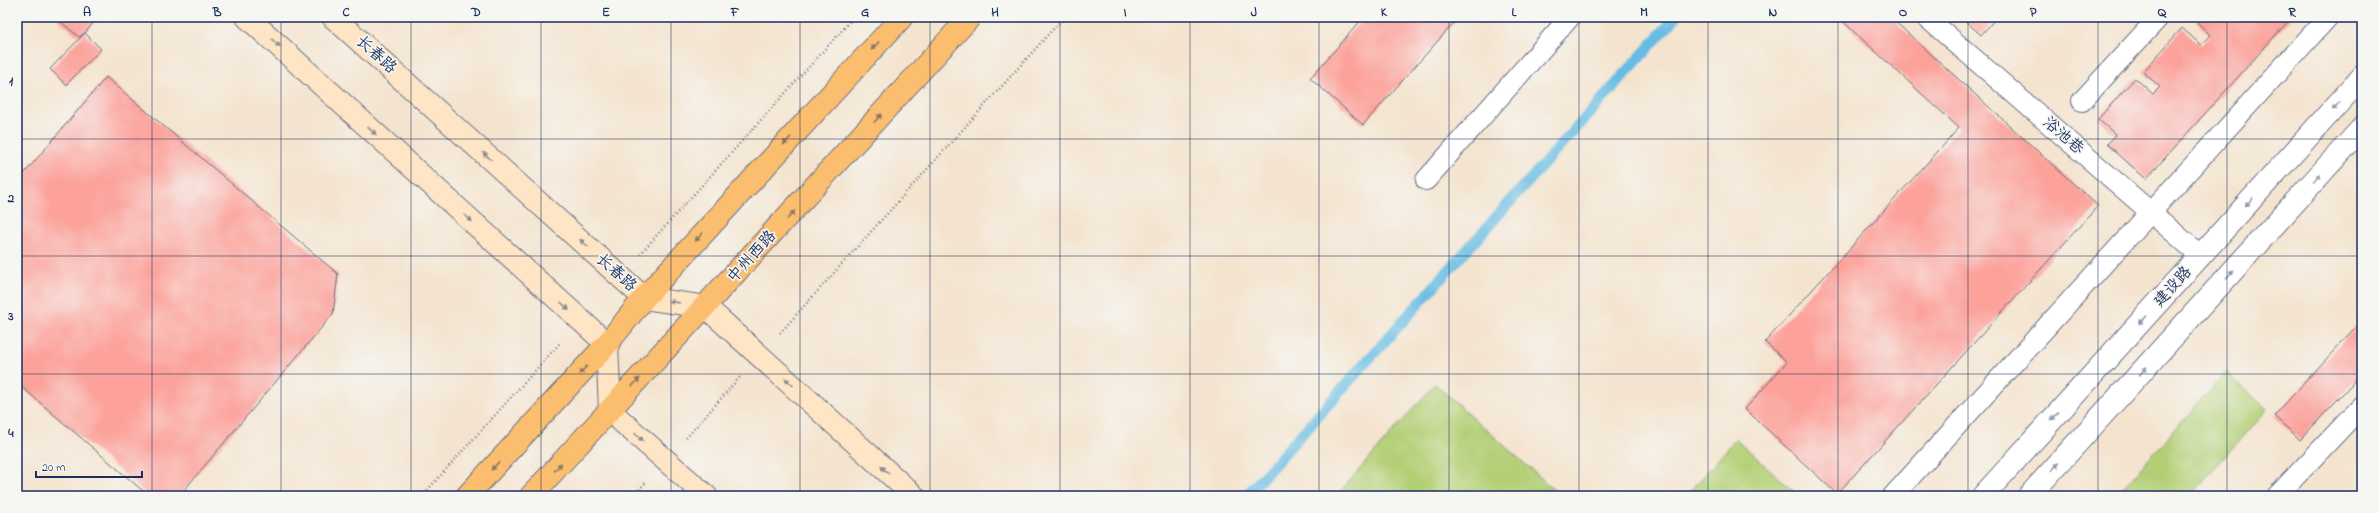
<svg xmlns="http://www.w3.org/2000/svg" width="2379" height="513" font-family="'Indie Flower','LXGW WenKai TC',sans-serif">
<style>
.green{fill:#b3cf75;stroke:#677f6a}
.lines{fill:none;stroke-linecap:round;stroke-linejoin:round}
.stream{stroke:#66bce3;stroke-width:11}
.building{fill:#fca29b}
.service-casing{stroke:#676e86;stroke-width:22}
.tertiary-casing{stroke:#676e86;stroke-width:24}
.secondary-casing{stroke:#676e86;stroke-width:24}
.primary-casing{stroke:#676e86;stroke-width:24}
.path{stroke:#676e86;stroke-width:2.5;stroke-dasharray:1 3;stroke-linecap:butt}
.service{stroke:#fff;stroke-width:20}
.tertiary{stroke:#fff;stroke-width:22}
.secondary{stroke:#fde5c5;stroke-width:22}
.primary{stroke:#fabe6e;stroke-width:22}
.oneway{fill:#8c8a92}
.oneway2{fill:#8a7666}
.oneway3{fill:#8d97ae}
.grid{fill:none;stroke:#1b2f5e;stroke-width:1;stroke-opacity:0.55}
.labels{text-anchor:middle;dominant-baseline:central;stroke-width:3.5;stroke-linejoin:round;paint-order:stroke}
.street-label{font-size:16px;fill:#1b2f5e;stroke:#f6f6f2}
.neatline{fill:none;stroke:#1b2f5e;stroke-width:1.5}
.grid-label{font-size:13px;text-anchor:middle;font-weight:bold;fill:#1b2f5e}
</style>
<rect width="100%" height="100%" fill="#f6f6f2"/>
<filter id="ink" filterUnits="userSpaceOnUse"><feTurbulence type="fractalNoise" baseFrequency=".025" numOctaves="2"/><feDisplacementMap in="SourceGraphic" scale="8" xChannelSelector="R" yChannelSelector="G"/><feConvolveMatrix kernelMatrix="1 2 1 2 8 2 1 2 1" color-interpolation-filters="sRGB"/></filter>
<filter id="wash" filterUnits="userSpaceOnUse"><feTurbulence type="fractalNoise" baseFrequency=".012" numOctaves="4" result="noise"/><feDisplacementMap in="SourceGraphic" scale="16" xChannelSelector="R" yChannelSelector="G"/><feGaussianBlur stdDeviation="0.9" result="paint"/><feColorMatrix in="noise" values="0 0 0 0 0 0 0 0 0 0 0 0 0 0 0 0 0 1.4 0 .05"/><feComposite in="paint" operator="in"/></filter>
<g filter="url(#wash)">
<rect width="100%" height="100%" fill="#f4e4cf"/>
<g class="green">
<path d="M 2226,372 L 2267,409 L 2190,496 L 2116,496 Z"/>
<path d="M 1435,384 L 1561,496 L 1336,496 Z"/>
<path d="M 1736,439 L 1799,496 L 1686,496 Z"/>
</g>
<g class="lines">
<path class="stream" d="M 1246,496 L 1676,17"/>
</g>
<g id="blocks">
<g class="building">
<path d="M 55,17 L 98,17 L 85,33 L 79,37 Z"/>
<path d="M 1364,17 L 1459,17 L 1363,125 L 1310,78 Z"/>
<path d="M 1838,17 L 1890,17 L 2098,206 L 1837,494 L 1745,409 L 1787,362 L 1765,342 L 1959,128 Z"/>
<path d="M 1961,17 L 1997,17 L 1981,35 Z"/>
<path d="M 2200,17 L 2292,17 L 2146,179 L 2107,144 L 2116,135 L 2098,119 L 2135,78 L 2153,94 L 2160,87 L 2143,72 L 2182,28 L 2201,45 L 2210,35 L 2196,21 Z"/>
<path d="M 85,33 L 101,49 L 66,85 L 50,69 Z"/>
<path d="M 106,77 L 338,274 L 333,314 L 179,496 L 149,496 L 17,383 L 17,182 Z"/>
<path d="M 2362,320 L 2362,373 L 2300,440 L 2274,416 Z"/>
</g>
</g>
</g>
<g filter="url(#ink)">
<use href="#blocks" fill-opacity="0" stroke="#676e86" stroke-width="1"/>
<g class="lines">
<defs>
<g id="service">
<path d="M 1926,17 L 2201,256"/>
<path d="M 2082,101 L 2159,17"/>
<path d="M 1426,180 L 1570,17"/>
<path d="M 1893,496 L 2328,17"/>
<path d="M 2277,496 L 2362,406"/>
</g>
<g id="tertiary">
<path d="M 1983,496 L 2362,77"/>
<path d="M 2029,496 L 2362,128"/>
</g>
<g id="secondary">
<path d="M 247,17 L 607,344 L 610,411 L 706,496"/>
<path d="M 333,17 L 644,298 L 706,307 L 914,496"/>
</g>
<g id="primary">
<path d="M 467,496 L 607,344 L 644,298 L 902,17"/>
<path d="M 531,496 L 970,17"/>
</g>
</defs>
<use href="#service" class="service-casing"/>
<use href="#tertiary" class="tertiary-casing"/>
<use href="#secondary" class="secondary-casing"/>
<use href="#primary" class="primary-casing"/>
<g class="path">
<path d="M 640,254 L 854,17"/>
<path d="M 780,333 L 1064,17"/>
<path d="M 686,438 L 740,377"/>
<path d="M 422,496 L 560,343"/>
<path d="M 634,496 L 645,483"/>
</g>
<use href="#service" class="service"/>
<use href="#tertiary" class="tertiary"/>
<use href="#secondary" class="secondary"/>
<use href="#primary" class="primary"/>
</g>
<defs><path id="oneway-solid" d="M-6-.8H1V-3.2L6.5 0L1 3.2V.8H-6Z"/></defs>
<g class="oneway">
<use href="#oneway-solid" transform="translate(276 43) rotate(42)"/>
<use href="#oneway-solid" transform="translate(372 131) rotate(42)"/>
<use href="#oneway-solid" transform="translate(487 156) rotate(-138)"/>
<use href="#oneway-solid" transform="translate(468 218) rotate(42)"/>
<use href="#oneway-solid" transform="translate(584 243) rotate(-138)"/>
<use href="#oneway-solid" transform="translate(674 302) rotate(-171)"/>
<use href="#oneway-solid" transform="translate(565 306) rotate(42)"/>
<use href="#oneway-solid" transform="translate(789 382) rotate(-138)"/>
<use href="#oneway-solid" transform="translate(639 437) rotate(42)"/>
<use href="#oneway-solid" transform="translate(885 470) rotate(-138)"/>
</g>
<g class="oneway2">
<use href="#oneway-solid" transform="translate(875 46) rotate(133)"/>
<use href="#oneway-solid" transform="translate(878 118) rotate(-48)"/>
<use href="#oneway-solid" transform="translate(787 141) rotate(133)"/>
<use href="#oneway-solid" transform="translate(791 215) rotate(-48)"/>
<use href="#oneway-solid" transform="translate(699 237) rotate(133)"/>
<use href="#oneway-solid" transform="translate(583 370) rotate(133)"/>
<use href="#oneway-solid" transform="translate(636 382) rotate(-47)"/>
<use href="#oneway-solid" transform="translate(495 466) rotate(133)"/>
<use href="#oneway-solid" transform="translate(558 467) rotate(-47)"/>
</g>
<g class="oneway3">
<use href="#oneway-solid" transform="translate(2336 106) rotate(132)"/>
<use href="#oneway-solid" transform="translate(2317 178) rotate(-48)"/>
<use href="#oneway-solid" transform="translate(2249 202) rotate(132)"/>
<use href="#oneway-solid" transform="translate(2230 274) rotate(-48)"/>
<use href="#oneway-solid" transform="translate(2143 320) rotate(132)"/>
<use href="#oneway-solid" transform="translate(2143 371) rotate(-48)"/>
<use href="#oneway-solid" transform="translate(2055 416) rotate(132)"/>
<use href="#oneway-solid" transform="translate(2055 467) rotate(-48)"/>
</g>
</g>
<path class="grid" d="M 152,17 L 152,496M 281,17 L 281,496M 411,17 L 411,496M 541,17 L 541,496M 671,17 L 671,496M 800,17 L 800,496M 930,17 L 930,496M 1060,17 L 1060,496M 1190,17 L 1190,496M 1319,17 L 1319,496M 1449,17 L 1449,496M 1579,17 L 1579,496M 1708,17 L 1708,496M 1838,17 L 1838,496M 1968,17 L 1968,496M 2098,17 L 2098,496M 2227,17 L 2227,496M 17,139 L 2362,139M 17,256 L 2362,256M 17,374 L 2362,374"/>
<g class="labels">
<g class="street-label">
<text transform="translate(376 55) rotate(42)">长春路</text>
<text transform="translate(2063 136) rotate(41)">浴池巷</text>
<text transform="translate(752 257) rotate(-48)">中州西路</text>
<text transform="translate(616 273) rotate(42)">长春路</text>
<text transform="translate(2173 287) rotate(-48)">建设路</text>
</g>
</g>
<rect width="2379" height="513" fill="none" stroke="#f6f6f2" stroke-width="44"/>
<path d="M36 471v6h106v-6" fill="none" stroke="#1b2f5e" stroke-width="2"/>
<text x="42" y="471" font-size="12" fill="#1b2f5e" stroke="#f6f6f2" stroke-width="3" paint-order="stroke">20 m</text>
<rect x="22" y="22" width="2335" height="469" class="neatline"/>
<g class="grid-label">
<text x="87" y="16">A</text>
<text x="217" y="16">B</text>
<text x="346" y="16">C</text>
<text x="476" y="16">D</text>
<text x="606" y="16">E</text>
<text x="735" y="16">F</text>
<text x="865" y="16">G</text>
<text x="995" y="16">H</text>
<text x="1125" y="16">I</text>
<text x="1254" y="16">J</text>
<text x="1384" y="16">K</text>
<text x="1514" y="16">L</text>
<text x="1644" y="16">M</text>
<text x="1773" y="16">N</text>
<text x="1903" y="16">O</text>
<text x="2033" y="16">P</text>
<text x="2162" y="16">Q</text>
<text x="2292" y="16">R</text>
<text x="11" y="85">1</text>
<text x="11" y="202">2</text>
<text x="11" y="320">3</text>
<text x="11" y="437">4</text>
</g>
</svg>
